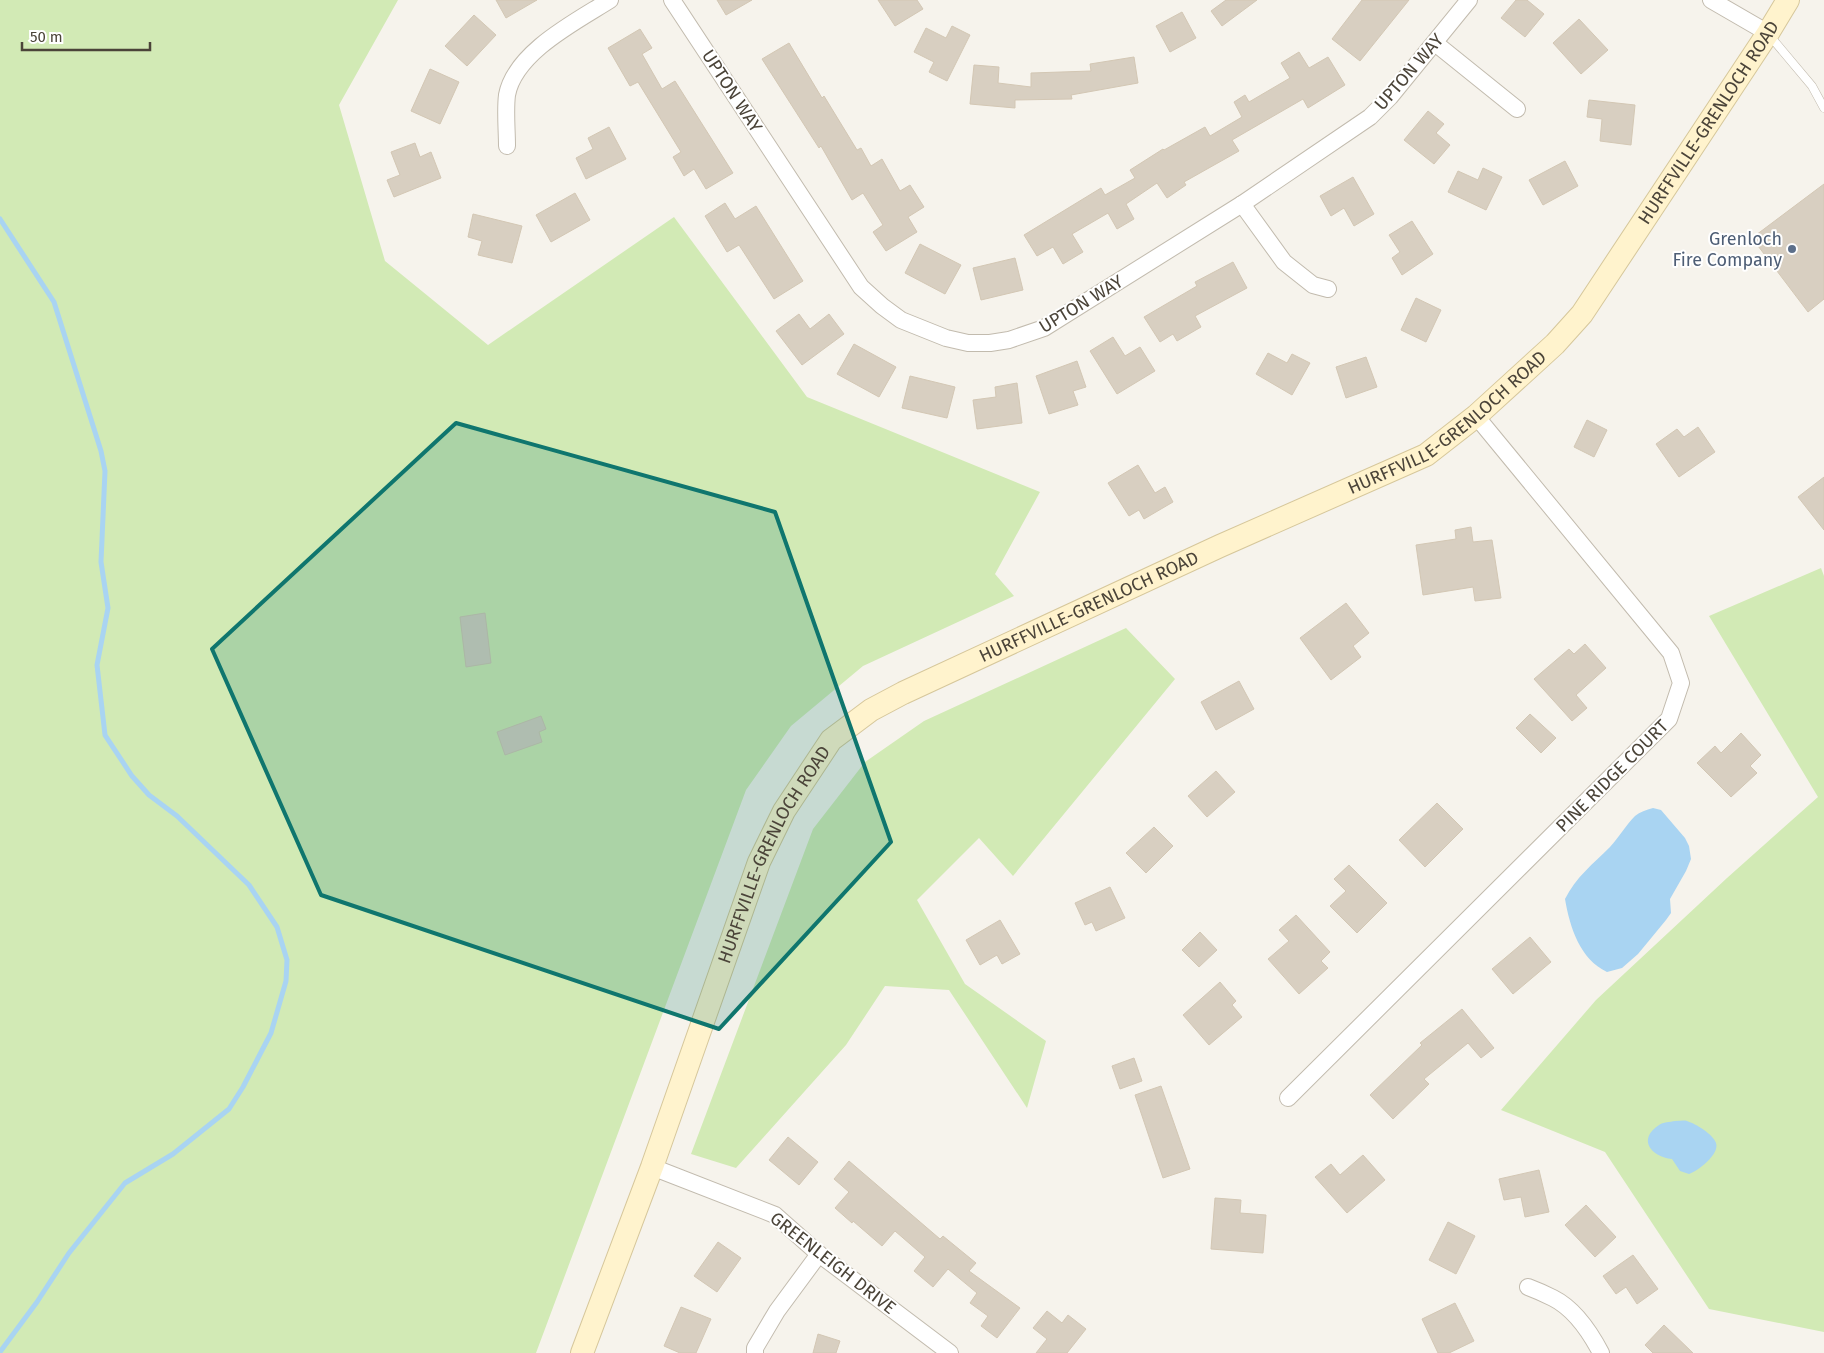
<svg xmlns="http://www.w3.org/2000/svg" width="1824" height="1353" font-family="'Fira Sans',sans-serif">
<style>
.green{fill:#d2eab5}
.water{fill:#a9d4f2}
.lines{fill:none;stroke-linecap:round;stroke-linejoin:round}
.stream{stroke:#a9d4f2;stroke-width:5}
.building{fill:#d8cfc1;stroke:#d3c7b4}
.service-casing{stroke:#c2bbae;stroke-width:9}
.minor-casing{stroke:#c2bbae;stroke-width:18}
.secondary-casing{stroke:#d6c79b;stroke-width:24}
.service{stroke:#fff;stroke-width:8}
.minor{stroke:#fff;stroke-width:16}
.secondary{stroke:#fff3cd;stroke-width:22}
.marked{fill:#0f766e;fill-opacity:0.2;stroke:#0f766e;stroke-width:4;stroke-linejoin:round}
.service-dot{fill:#5c6f8a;stroke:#fff;stroke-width:2}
.labels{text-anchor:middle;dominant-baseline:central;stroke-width:4;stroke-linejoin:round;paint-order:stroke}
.street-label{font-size:18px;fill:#4b4439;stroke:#fff}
.service-label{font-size:18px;fill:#4e5e75;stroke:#fff;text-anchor:end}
</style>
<rect width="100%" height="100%" fill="#f6f3ec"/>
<g class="green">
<path d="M 0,0 L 398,0 L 339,105 L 385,261 L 488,345 L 674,217 L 807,397 L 1040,492 L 995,574 L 1014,596 L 863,666 L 791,726 L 746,790 L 536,1353 L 0,1353 Z"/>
<path d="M 1821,568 L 1824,576 L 1824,1332 L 1709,1309 L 1605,1152 L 1501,1110 L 1596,1000 L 1727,878 L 1818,797 L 1709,616 Z"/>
<path d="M 1126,628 L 1175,679 L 1013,876 L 979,838 L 917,900 L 965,984 L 1046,1041 L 1027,1108 L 949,990 L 885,986 L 846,1045 L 736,1168 L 691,1154 L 813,829 L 865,762 L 924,721 Z"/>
</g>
<g class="water">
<path d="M 1653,808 L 1661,810 L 1685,838 L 1689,846 L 1691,859 L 1686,871 L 1670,899 L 1671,913 L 1666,920 L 1638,954 L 1622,968 L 1607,972 C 1580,959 1570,928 1565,899 C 1576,877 1593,864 1610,847 C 1619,837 1626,825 1635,816 C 1640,812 1646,810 1653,808 Z"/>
<path d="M 1675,1121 C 1679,1121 1684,1120 1687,1121 C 1696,1124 1713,1134 1716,1143 C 1720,1154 1698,1171 1689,1174 L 1680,1171 L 1672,1159 C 1651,1157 1637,1139 1659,1125 C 1663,1122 1670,1122 1675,1121 Z"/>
</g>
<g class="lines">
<path class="stream" d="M 0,219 L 54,302 L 101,451 L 105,471 L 101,562 L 108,608 L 97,665 L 105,735 L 132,776 L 149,795 L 177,816 L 249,885 L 277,927 L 287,960 L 286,981 L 271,1033 L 243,1087 L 229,1109 L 173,1154 L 125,1183 L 69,1253 L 37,1302 L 0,1352"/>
</g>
<g class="building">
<path d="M 496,0 L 537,0 L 506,18 Z"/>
<path d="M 717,0 L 752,0 L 726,15 Z"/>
<path d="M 878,0 L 917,0 L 923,9 L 895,26 Z"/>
<path d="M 1226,0 L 1257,0 L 1222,26 L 1211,11 Z"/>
<path d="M 1362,0 L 1409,0 L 1360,61 L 1332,39 Z"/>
<path d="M 1516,0 L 1527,0 L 1544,14 L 1525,37 L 1501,18 Z"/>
<path d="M 1182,12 L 1196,38 L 1170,52 L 1156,26 Z"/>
<path d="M 474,15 L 496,35 L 467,66 L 445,46 Z"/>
<path d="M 1579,19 L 1608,50 L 1581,74 L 1553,43 Z"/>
<path d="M 952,26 L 970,35 L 947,81 L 929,72 L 934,62 L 914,52 L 926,28 L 946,38 Z"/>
<path d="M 640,29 L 652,48 L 642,54 L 662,89 L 675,81 L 733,173 L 706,189 L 694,169 L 684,176 L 673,157 L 681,152 L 638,82 L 630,86 L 608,48 Z"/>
<path d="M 789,43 L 822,98 L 824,96 L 857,150 L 861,148 L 871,166 L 882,159 L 900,191 L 910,185 L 924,207 L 908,217 L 917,232 L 886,251 L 873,232 L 883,225 L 863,193 L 852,200 L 821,146 L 819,148 L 762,59 Z"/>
<path d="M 1299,52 L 1309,68 L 1328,57 L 1345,85 L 1308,108 L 1303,99 L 1232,140 L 1239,151 L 1184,182 L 1186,185 L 1167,198 L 1157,183 L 1126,204 L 1134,219 L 1117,229 L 1108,213 L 1072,234 L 1083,252 L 1063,264 L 1053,247 L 1037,256 L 1024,235 L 1101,188 L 1105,195 L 1135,178 L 1130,170 L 1163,149 L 1164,150 L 1205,127 L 1210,136 L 1242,117 L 1234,102 L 1245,95 L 1249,102 L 1290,78 L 1281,63 Z"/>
<path d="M 1134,57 L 1138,83 L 1071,95 L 1072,99 L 1015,100 L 1015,108 L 970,104 L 974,65 L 999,67 L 998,83 L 1031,87 L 1031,73 L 1091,71 L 1090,64 Z"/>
<path d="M 430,69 L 459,82 L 440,124 L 411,111 Z"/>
<path d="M 1589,100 L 1635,105 L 1631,145 L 1600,141 L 1602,119 L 1587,117 Z"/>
<path d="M 1428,111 L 1444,124 L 1436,133 L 1450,145 L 1434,164 L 1404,140 Z"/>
<path d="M 609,127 L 626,159 L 586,179 L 576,158 L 593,149 L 588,138 Z"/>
<path d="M 415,143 L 420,157 L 431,152 L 441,178 L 394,197 L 387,180 L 400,175 L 391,152 Z"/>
<path d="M 1565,161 L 1578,186 L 1543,205 L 1529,180 Z"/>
<path d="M 1483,168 L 1502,177 L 1486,210 L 1448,192 L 1458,171 L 1478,180 Z"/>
<path d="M 1353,177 L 1374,214 L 1354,226 L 1344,208 L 1331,216 L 1320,196 Z"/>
<path d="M 1824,184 L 1824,299 L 1808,312 L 1752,238 Z"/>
<path d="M 575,193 L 590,220 L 551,242 L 536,215 Z"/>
<path d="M 725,203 L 735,219 L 756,206 L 803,281 L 774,299 L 739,245 L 727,252 L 705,216 Z"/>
<path d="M 473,214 L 522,226 L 512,263 L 478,255 L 482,241 L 468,237 Z"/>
<path d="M 1412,221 L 1433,254 L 1402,275 L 1392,258 L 1400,252 L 1389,235 Z"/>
<path d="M 920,244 L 961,265 L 945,294 L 905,273 Z"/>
<path d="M 1015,258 L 1023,290 L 981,300 L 973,268 Z"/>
<path d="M 1233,262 L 1247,288 L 1195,316 L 1201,327 L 1177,341 L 1173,334 L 1160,342 L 1144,317 L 1197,286 L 1195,282 Z"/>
<path d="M 1416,298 L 1441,310 L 1426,342 L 1401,330 Z"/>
<path d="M 799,314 L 810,329 L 829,314 L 844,334 L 802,365 L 776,331 Z"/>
<path d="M 1113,337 L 1125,356 L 1140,347 L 1155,371 L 1117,394 L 1090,351 Z"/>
<path d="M 854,344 L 896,367 L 879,397 L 837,374 Z"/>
<path d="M 1268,353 L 1287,363 L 1292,354 L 1310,363 L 1292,395 L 1256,374 Z"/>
<path d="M 1366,357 L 1377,387 L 1346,398 L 1336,367 Z"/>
<path d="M 1077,361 L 1086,387 L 1073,391 L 1078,405 L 1049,414 L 1036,376 Z"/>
<path d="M 910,376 L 955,387 L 947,418 L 902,408 Z"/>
<path d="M 1017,383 L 1022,423 L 977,429 L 973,400 L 996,397 L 995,387 Z"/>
<path d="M 1587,420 L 1607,430 L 1594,457 L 1574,447 Z"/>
<path d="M 1698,427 L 1715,452 L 1679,477 L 1656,444 L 1677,429 L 1684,437 Z"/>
<path d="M 1138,465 L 1155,493 L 1165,487 L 1173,502 L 1144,519 L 1139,510 L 1129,516 L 1108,483 Z"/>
<path d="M 1824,477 L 1824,530 L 1798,497 Z"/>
<path d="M 1471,527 L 1473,542 L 1492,540 L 1501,598 L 1475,601 L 1473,587 L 1423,595 L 1416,545 L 1456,539 L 1455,530 Z"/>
<path d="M 1346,603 L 1369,633 L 1353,646 L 1361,657 L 1331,680 L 1300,638 Z"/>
<path d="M 485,613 L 491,663 L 466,667 L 460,617 Z"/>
<path d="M 1585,644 L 1606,668 L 1576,695 L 1587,708 L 1572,721 L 1534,679 L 1569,649 L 1574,654 Z"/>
<path d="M 1239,681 L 1254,709 L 1216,730 L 1201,702 Z"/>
<path d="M 1530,714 L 1556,738 L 1541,753 L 1516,728 Z"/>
<path d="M 541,716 L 546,729 L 539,732 L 542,742 L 505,755 L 497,732 Z"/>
<path d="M 1741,733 L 1761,755 L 1750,766 L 1757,773 L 1731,797 L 1697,763 L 1715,746 L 1721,753 Z"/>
<path d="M 1216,771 L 1235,792 L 1207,817 L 1188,796 Z"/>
<path d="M 1437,803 L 1463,829 L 1425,867 L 1399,840 Z"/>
<path d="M 1154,827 L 1173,846 L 1146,873 L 1126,853 Z"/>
<path d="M 1349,865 L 1387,903 L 1357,933 L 1330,906 L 1346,891 L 1334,879 Z"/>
<path d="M 1110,887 L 1125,918 L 1096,931 L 1092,922 L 1085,925 L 1075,903 Z"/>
<path d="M 1296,915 L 1330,952 L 1321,961 L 1328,968 L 1299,994 L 1268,959 L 1289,941 L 1279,930 Z"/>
<path d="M 1000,920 L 1020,954 L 1002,964 L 997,955 L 980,965 L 966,940 Z"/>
<path d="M 1200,932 L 1217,950 L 1199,967 L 1182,950 Z"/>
<path d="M 1530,937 L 1551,962 L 1513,994 L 1492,969 Z"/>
<path d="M 1220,982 L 1236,1001 L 1232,1005 L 1242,1017 L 1209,1045 L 1183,1015 Z"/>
<path d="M 1462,1009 L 1494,1048 L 1481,1058 L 1468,1043 L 1424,1079 L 1429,1084 L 1393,1119 L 1370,1095 L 1422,1045 L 1420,1043 Z"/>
<path d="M 1134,1058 L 1142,1081 L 1120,1089 L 1112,1066 Z"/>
<path d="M 1161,1086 L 1190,1169 L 1163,1178 L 1135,1095 Z"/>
<path d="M 788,1137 L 818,1162 L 799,1185 L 769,1160 Z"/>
<path d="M 1363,1155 L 1385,1180 L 1347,1213 L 1315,1177 L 1331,1164 L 1340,1175 Z"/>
<path d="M 849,1161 L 940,1239 L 943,1236 L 976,1263 L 969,1271 L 1020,1308 L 997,1338 L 981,1326 L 988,1316 L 970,1303 L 977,1293 L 948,1269 L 933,1287 L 914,1271 L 925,1257 L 895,1231 L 882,1246 L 853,1221 L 852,1223 L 835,1208 L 849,1192 L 834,1179 Z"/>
<path d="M 1539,1170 L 1549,1212 L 1525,1217 L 1521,1197 L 1504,1200 L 1499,1179 Z"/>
<path d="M 1215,1198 L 1241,1200 L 1240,1213 L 1266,1215 L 1263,1253 L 1211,1249 Z"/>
<path d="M 1586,1205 L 1616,1237 L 1595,1257 L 1565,1225 Z"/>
<path d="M 1448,1222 L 1475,1236 L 1456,1274 L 1429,1260 Z"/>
<path d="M 718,1242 L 741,1258 L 717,1292 L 694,1276 Z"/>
<path d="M 1633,1255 L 1658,1289 L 1637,1304 L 1626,1287 L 1616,1294 L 1603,1276 Z"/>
<path d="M 1455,1303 L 1474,1341 L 1449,1353 L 1438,1353 L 1422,1319 Z"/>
<path d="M 681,1307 L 711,1319 L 696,1353 L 680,1353 L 664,1346 Z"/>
<path d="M 1047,1311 L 1062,1323 L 1068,1315 L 1086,1329 L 1067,1353 L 1036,1353 L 1047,1339 L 1033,1328 Z"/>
<path d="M 1664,1325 L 1693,1353 L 1653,1353 L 1645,1345 Z"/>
<path d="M 818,1334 L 840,1341 L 836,1353 L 813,1353 Z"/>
</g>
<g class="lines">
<defs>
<path id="service" d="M 1770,36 L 1812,86 L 1824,108"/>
<g id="minor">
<path d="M 672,0 L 861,287 L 882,306 L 901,320 L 946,338 L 968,343 L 990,343 L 1009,340 L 1044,328 L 1242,204 L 1370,117 L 1390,97 L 1469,0"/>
<path d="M 1711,0 L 1768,33"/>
<path d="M 1435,43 L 1517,109"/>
<path d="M 507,146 C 507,130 505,111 507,95 C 515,52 577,21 610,0"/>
<path d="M 1242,204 L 1284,262 L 1313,285 L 1328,289"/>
<path d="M 1288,1098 L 1669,719 L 1681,683 L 1671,653 L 1476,416"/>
<path d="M 652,1167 L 775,1215 L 819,1254 L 950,1353"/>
<path d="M 1528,1287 C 1536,1290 1545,1294 1553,1298 C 1575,1309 1590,1332 1601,1353"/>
<path d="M 755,1353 L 755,1348 L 777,1311 L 819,1254"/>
</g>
<g id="secondary">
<path id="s1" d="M 582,1353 L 652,1167 L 759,862 L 784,811 L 831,740 L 871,710 L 903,693 L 1220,546 L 1426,455 L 1476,416 L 1555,344 L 1582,314 L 1768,33 L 1788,0"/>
</g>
</defs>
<use href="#service" class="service-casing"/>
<use href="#minor" class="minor-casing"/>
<use href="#secondary" class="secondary-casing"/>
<use href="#service" class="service"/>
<use href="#minor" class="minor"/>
<use href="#secondary" class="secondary"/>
</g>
<path class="marked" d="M 456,423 L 775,512 L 891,842 L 719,1029 L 321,895 L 212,649 Z"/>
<circle class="service-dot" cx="1792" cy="249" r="5"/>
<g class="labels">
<g class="street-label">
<text transform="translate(1409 72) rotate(-49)">UPTON WAY</text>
<text transform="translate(732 91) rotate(57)">UPTON WAY</text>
<text stroke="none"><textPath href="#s1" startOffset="1765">HURFFVILLE-GRENLOCH ROAD</textPath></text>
<text transform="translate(1081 304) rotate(-31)">UPTON WAY</text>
<text stroke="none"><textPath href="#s1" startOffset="1360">HURFFVILLE-GRENLOCH ROAD</textPath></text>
<text stroke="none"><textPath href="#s1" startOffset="955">HURFFVILLE-GRENLOCH ROAD</textPath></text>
<text transform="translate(1612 776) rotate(-45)">PINE RIDGE COURT</text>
<text stroke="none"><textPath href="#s1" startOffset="535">HURFFVILLE-GRENLOCH ROAD</textPath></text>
<text transform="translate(833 1263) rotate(38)">GREENLEIGH DRIVE</text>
</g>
<g class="service-label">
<text x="1782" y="239">Grenloch<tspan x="1782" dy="21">Fire Company</tspan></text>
</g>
</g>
<path d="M22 42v8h128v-8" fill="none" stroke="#4b4439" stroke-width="2.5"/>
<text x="30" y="42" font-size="15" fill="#4b4439" stroke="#ffffff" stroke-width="4" paint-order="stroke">50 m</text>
</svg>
